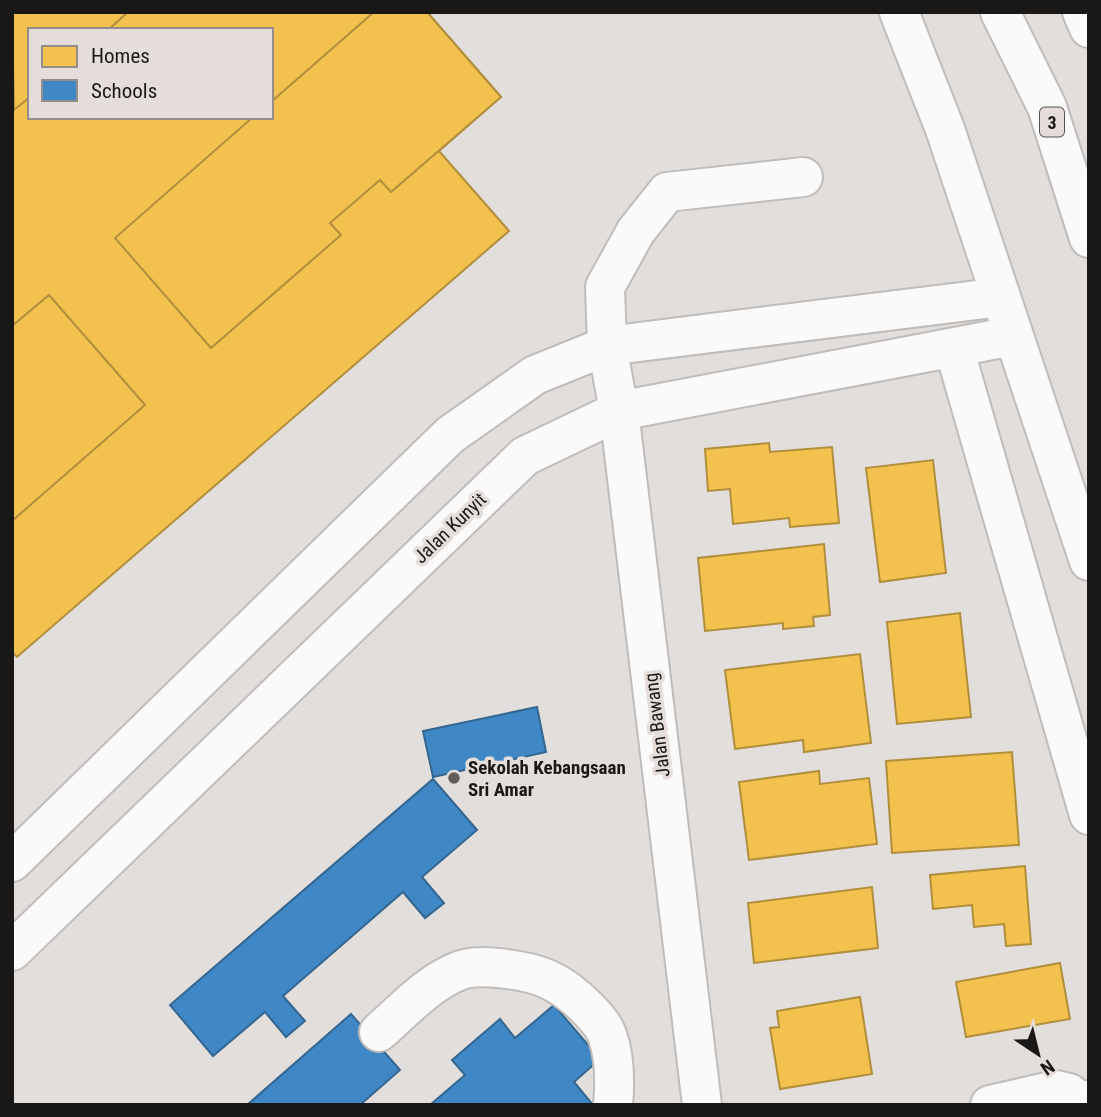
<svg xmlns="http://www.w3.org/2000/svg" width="1101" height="1117" font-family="'Roboto Condensed',sans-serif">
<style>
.homes{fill:#f2c14e;stroke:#b18e3d;stroke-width:2;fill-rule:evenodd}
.schools{fill:#3f88c5;stroke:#346690;stroke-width:2}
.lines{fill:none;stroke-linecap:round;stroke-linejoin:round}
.minor-casing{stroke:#bfbcba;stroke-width:42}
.highway-casing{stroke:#bfbcba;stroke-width:42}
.minor{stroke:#fbfafa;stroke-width:38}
.highway{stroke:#fbfafa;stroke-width:38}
.poi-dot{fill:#605d5b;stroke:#e5ddd9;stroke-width:2.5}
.labels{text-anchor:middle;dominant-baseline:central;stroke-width:7;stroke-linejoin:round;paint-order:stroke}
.shield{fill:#e5ddd9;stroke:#575350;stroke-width:2}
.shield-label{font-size:18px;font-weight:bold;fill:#1a1816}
.street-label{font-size:19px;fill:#1a1816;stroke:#e5ddd9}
.poi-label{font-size:19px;font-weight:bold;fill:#1a1816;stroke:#e5ddd9;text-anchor:start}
</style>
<rect width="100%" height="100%" fill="#e2dedc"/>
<g class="homes">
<path d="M 12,12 L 427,12 L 501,97 L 439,151 L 509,231 L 17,657 L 12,652 ZM 30,30 L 271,30 L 271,117 L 30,117 Z"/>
<path d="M 12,12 L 128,12 L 108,30 L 30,30 L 30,97 L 14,110 Z"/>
<path d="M 374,12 L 427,12 L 501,97 L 391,192 L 380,180 L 330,223 L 341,235 L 211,348 L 115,238 L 253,117 L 271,117 L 271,102 Z"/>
<path d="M 49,295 L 145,405 L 12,521 L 12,326 Z"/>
<path d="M 769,443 L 770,452 L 832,447 L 839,523 L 790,527 L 789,518 L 733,524 L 730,489 L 708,491 L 705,449 Z"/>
<path d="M 933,460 L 946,573 L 880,582 L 866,468 Z"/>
<path d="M 824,544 L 830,615 L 813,617 L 814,626 L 783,629 L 783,623 L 705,631 L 698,558 Z"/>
<path d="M 960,613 L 971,717 L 897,724 L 887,622 Z"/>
<path d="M 860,654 L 871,743 L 804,752 L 803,740 L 735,749 L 725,670 Z"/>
<path d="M 1012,752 L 1019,845 L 892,853 L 886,761 Z"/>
<path d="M 819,771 L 820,784 L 869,778 L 877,844 L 749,860 L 739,782 Z"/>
<path d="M 1025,866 L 1031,944 L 1006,946 L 1004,924 L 974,927 L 972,905 L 933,909 L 930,875 Z"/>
<path d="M 872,887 L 878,948 L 754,963 L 748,903 Z"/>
<path d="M 1060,963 L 1070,1019 L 966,1037 L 956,982 Z"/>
<path d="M 860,997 L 872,1074 L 780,1089 L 770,1028 L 779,1027 L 777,1011 Z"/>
</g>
<g class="schools">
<path d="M 537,707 L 546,752 L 433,777 L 423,731 Z"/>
<path d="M 433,779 L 477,830 L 422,877 L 444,903 L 425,918 L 403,892 L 283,996 L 305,1021 L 286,1037 L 265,1012 L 213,1056 L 170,1005 Z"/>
<path d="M 554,1005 L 600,1059 L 574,1082 L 593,1105 L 430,1105 L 465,1075 L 452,1060 L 500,1019 L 515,1038 Z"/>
<path d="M 351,1014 L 400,1070 L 360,1105 L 247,1105 Z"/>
</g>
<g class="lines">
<defs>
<g id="minor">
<path d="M 954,348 L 1089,815"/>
<path d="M 12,862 L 450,435 L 535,375 L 607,346 L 1001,297"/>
<path d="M 12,951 L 525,456 L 619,411 L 1013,336"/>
<path d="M 379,1032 C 404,1010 429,982 461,970 C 472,966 486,967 498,968 C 538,972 560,980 588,1009 C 595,1016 604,1026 607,1035 C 615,1056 615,1083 613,1105"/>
<path d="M 702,1105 L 619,411 L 607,346 L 605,287 L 636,231 L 667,192 L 803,177"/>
<path d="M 990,1105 L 1056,1090 L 1069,1093 L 1084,1105 L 1089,1100"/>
</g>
<g id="highway">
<path d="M 899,12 L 945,129 L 1089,561"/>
<path d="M 1000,12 L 1047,107 L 1089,238"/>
<path d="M 1082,12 L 1089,28"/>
</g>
</defs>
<use href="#minor" class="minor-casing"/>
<use href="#highway" class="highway-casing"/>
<use href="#minor" class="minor"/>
<use href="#highway" class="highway"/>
</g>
<circle class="poi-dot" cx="454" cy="778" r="7"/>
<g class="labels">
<rect class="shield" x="1040" y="107.5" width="24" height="29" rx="5"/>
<g class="shield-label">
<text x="1052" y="122">3</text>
</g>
<g class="street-label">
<text transform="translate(450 528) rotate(-44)">Jalan Kunyit</text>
<text transform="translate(657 725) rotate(-97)">Jalan Bawang</text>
</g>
<g class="poi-label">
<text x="468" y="767">Sekolah Kebangsaan<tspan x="468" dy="22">Sri Amar</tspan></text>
</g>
</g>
<rect width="1101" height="1117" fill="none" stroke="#1a1816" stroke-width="28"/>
<rect x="28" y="28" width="245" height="91" fill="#e5ddd9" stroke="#948e8b" stroke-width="2"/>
<rect x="42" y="46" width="35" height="21" fill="#f2c14e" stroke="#948e8b" stroke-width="2"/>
<text x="91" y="63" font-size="21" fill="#1a1816">Homes</text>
<rect x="42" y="80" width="35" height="21" fill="#3f88c5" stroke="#948e8b" stroke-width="2"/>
<text x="91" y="98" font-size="21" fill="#1a1816">Schools</text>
<g transform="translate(1038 1054) rotate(145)" stroke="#e5ddd9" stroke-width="5" paint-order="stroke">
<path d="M0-5L12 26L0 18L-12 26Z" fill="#1a1816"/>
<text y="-10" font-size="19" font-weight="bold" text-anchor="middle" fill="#1a1816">N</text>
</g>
</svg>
